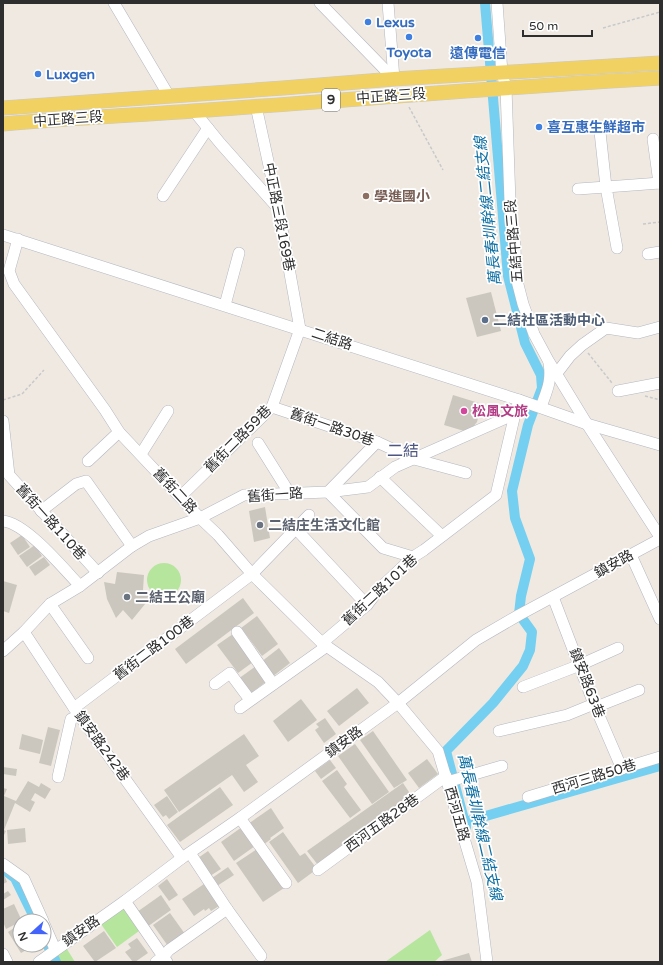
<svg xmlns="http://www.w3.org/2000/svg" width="663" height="965" font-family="'Varela Round','Noto Sans TC',sans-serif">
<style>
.green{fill:#b6e59e}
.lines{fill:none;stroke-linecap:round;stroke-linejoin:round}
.canal{stroke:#75cff0;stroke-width:10}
.building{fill:#cbc7bf}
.minor-casing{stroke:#b4b7c1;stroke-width:12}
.major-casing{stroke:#c9c9c9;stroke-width:15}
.path{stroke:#c9c9c9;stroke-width:1.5;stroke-dasharray:3 2;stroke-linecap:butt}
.minor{stroke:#fff;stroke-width:11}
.major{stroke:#f2d163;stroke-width:14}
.shop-dot{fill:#3f7fe0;stroke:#fff;stroke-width:1.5}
.education-dot{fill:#8d6e63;stroke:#fff;stroke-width:1.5}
.service-dot{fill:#5c6f8a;stroke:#fff;stroke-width:1.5}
.hotel-dot{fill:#d1479c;stroke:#fff;stroke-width:1.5}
.worship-dot{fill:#6b7280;stroke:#fff;stroke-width:1.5}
.labels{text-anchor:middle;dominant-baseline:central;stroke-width:3.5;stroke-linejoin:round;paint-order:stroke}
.shield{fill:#fff;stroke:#6d6d6d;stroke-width:1}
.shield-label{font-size:13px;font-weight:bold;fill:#2e2e2e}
.shop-label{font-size:14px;font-weight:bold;fill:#366cbe;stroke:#fff;text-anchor:start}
.street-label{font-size:14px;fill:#2e2e2e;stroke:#fff}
.education-label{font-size:14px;font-weight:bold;fill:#785e54;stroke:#fff;text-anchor:start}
.service-label{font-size:14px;font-weight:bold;fill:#4e5e75;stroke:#fff;text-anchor:start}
.hotel-label{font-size:14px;font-weight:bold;fill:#b23c85;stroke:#fff;text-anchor:start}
.worship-label{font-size:14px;font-weight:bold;fill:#5b616d;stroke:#fff;text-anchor:start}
.water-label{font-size:15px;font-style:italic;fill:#0d6fa3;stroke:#fff}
.quarter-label{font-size:16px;fill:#4d5680;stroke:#fff}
</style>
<rect width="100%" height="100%" fill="#efe9e1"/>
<g class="green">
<circle cx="164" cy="580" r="17"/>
<path d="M 123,908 L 139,931 L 117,947 L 101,924 Z"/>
<path d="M 430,930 L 442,955 L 434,962 L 385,962 Z"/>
<path d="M 65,946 L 75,962 L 57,962 L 54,955 Z"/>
</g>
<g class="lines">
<g class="canal">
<path d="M 465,822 L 660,766"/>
<path d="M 466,827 L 446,751 L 493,703 L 523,666 L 530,650 L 532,632 L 519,614 L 521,596 L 530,559 L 515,518 L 512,491 L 528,425 L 542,388 L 541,375 L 525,343 L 508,276 L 485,3"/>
<path d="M 7,872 L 15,878 L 36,921"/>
<path d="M 48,946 L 56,962"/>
</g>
</g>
<g class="building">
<path d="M 491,292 L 501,331 L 477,337 L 466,298 Z"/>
<path d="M 453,395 L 482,404 L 477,422 L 473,427 L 464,431 L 444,425 Z"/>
<path d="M 265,507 L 270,538 L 254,542 L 249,511 Z"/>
<path d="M 22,535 L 30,547 L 18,555 L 10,543 Z"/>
<path d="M 35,545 L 42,556 L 27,567 L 19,556 Z"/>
<path d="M 44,557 L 50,565 L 35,576 L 29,567 Z"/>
<path d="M 117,572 L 144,575 L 143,590 L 150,598 L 132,620 L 123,610 L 116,618 L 107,599 L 104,582 L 115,584 Z"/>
<path d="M 3,581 L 17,585 L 9,613 L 3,611 Z"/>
<path d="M 243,598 L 254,613 L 186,664 L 175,649 Z"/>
<path d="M 257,616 L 278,644 L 262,656 L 241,628 Z"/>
<path d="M 233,634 L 253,662 L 238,673 L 217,645 Z"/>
<path d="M 279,648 L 290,663 L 272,677 L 261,662 Z"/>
<path d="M 256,666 L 267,681 L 249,695 L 238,679 Z"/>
<path d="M 357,688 L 369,703 L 339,726 L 327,711 Z"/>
<path d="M 301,699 L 317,720 L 288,742 L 273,721 Z"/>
<path d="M 325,718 L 336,734 L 324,743 L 315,730 L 319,727 L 316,724 Z"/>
<path d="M 48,727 L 60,730 L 51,766 L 39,763 Z"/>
<path d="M 373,731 L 407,780 L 394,788 L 360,740 Z"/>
<path d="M 22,734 L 43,740 L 40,754 L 19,749 Z"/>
<path d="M 244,734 L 259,756 L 246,765 L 258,782 L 244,792 L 232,775 L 179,812 L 164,790 Z"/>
<path d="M 355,744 L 389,792 L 372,804 L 338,756 Z"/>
<path d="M 427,759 L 438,774 L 419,788 L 408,773 Z"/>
<path d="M 330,760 L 336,768 L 321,779 L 315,771 Z"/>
<path d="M 3,767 L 17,769 L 16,776 L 3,774 Z"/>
<path d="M 337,770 L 347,784 L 344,787 L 361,810 L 350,818 L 322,781 Z"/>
<path d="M 28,781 L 39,787 L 41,783 L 51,789 L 45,799 L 35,793 L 31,800 L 35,802 L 30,812 L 15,803 L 4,830 L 6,831 L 3,837 L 3,788 L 7,789 L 4,796 L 16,801 Z"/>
<path d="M 403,783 L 413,798 L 318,865 L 307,851 Z"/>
<path d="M 220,787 L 233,805 L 180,842 L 167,825 Z"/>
<path d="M 167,796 L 178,812 L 169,819 L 166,815 L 163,817 L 154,805 Z"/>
<path d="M 271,808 L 284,828 L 270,838 L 271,839 L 263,845 L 248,824 Z"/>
<path d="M 242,827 L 255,846 L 234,861 L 221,842 Z"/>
<path d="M 25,828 L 26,842 L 8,844 L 7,830 Z"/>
<path d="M 283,832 L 300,856 L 305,853 L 317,869 L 298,883 L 269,842 Z"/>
<path d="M 257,849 L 284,888 L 263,902 L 236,863 Z"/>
<path d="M 208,851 L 221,869 L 210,876 L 198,858 Z"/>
<path d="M 228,867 L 234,875 L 217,886 L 212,878 Z"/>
<path d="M 3,872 L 7,882 L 3,884 Z"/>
<path d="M 167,879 L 178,895 L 169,901 L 158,886 Z"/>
<path d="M 204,884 L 219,906 L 211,911 L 209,908 L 205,911 L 204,909 L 194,916 L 182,899 Z"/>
<path d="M 8,891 L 11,895 L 3,900 L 3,894 Z"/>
<path d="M 161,895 L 171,910 L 147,927 L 137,912 Z"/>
<path d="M 14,904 L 22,921 L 6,929 L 3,922 L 3,909 Z"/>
<path d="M 170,913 L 185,934 L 168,946 L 153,925 Z"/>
<path d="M 20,924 L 20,945 L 35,945 L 21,953 L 8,932 Z"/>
<path d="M 104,931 L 116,948 L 95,962 L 83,946 Z"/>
<path d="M 137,938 L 148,953 L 135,962 L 133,962 L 125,952 L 131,948 L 128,944 Z"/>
<path d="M 469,953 L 472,962 L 438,962 Z"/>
</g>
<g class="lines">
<defs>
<g id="minor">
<path d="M 114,3 L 169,96"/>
<path d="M 320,3 L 394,79"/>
<path d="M 388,3 L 394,79"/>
<path d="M 497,3 L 502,73 L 506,88 L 510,202 L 515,247 L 516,277 L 523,304 L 534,334 L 548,360 L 587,424 L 660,537"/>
<path d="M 194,111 L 220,143 L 277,207"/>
<path d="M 653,139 L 659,183"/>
<path d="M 578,189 L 606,187 L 600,132"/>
<path d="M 163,196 L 208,128"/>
<path d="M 3,235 L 519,400 L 587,424 L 660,445"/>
<path d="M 18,239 L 9,271 L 14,284 L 105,410 L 119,432 L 200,518 L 218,535 L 252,574 L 322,643 L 378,682 L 398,703 L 438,751 L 477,882 L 487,962"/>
<path d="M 617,248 L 606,187 L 660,183"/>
<path d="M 648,254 L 660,252"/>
<path d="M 225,305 L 239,253"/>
<path d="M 557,373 L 570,356 L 582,345 L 606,328 L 638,333 L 660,327"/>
<path d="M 618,391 L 660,383"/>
<path d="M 272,407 L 377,442 L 414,459 L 466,473"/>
<path d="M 541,407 C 547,390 552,381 549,363"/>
<path d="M 3,421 L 9,475 L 98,573"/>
<path d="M 377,442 L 328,492 L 383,548 L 413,557"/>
<path d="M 258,443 L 290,494"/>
<path d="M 141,454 L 168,411"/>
<path d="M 88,461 L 119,432"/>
<path d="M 380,477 L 442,536"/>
<path d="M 181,496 L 272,407 L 300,329 L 278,207 L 256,106"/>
<path d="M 41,511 L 76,484 L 86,481 L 132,546"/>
<path d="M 3,521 C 26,523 64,569 80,586"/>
<path d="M 296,529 L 367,605"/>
<path d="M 631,555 L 660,619"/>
<path d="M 553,597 L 594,704 L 622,769"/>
<path d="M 50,604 L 88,658"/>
<path d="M 24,632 L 74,708 L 182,858"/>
<path d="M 237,632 L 273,684"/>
<path d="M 322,643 L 367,605 L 380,588 L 413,557 L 424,550 L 496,495 L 515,414"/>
<path d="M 3,651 L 24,632 L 50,604 L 80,586 L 132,546 L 149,536 L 200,518 L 244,495 L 328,492 L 368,487 L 395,467 L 515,414 L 519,400"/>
<path d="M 215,684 L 230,673 L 250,700"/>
<path d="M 523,687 L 580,665 L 618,648"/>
<path d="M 596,707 L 639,690"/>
<path d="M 74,708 L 252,574 L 309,515"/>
<path d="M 240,708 L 327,646"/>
<path d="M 499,731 L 567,715 L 594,704"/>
<path d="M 58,777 L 71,719 L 80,715"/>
<path d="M 447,782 L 502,766"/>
<path d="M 528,797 L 660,757"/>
<path d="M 240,818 L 286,883"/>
<path d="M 190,853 L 227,909 L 261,956"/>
<path d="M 3,864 L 24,879 L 43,921"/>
<path d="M 318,870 L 446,776"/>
<path d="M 125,901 L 167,962"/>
<path d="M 44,924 L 55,949"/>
<path d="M 3,954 L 7,962"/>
<path d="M 39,962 L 125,901 L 182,858 L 240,818 L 398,703 L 476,640 L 519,615 L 660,539"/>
<path d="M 156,962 L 164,956 L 169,950 L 227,909"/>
</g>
<g id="major">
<path d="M 3,108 L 283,88 L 394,79 L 660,63"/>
<path d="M 3,124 C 71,118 139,115 208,110 C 358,99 509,87 660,78"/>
</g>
</defs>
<use href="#minor" class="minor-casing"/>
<use href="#major" class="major-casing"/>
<g class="path">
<path d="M 603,28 L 660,12"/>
<path d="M 409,107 L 443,170"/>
<path d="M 643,224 L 660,222"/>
<path d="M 588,353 L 612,383"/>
<path d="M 645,396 L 660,400"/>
<path d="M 3,400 L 22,394 L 44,370"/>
</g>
<use href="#minor" class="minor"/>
<use href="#major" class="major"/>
</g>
<g class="shop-dot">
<circle cx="368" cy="22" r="4"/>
<circle cx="409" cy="37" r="4"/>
<circle cx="478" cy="38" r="4"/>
<circle cx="38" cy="74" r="4"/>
<circle cx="539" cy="127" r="4"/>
</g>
<circle class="education-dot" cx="366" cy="196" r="4"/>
<circle class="service-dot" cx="485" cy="320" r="4"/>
<circle class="hotel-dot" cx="464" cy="411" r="4"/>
<g class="worship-dot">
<circle cx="260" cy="525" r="4"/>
<circle cx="127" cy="597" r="4"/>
</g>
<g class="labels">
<rect class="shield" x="322" y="89" width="18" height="22" rx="3"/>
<g class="shield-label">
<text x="331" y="100">9</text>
</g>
<g class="shop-label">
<text x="376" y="22">Lexus</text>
<text x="409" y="52" text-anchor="middle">Toyota</text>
<text x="478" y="53" text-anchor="middle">遠傳電信</text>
<text x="46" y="74">Luxgen</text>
<text x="547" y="127">喜互惠生鮮超市</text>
</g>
<g class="street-label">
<text transform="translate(391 96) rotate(-4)">中正路三段</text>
<text transform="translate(68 119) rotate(-4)">中正路三段</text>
<text transform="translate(279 217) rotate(79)">中正路三段169巷</text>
<text transform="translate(514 241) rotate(-95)">五結中路三段</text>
<text transform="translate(332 339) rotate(18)">二結路</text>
<text transform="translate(332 427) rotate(19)">舊街一路30巷</text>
<text transform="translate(238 439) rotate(-45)">舊街二路59巷</text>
<text transform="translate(175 491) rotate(47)">舊街二路</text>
<text transform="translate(275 495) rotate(-4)">舊街一路</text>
<text transform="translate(51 522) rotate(48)">舊街一路110巷</text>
<text transform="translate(614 564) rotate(-29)">鎮安路</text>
<text transform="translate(380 590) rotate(-43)">舊街二路101巷</text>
<text transform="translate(154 648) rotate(-37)">舊街二路100巷</text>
<text transform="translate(587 683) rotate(69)">鎮安路63巷</text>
<text transform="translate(344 742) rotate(-36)">鎮安路</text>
<text transform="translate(102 746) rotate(54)">鎮安路242巷</text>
<text transform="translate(594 777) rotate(-17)">西河三路50巷</text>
<text transform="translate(457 814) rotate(74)">西河五路</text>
<text transform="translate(382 823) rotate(-36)">西河五路28巷</text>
<text transform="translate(81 931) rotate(-35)">鎮安路</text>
</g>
<g class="education-label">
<text x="374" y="196">學進國小</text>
</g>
<g class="service-label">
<text x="493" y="320">二結社區活動中心</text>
</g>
<g class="hotel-label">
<text x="472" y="411">松風文旅</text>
</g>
<g class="worship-label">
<text x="268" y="525">二結庄生活文化館</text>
<text x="135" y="597">二結王公廟</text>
</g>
<g class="water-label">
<text transform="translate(488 211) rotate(-96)">萬長春圳幹線二結支線</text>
<text transform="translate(480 827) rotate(77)">萬長春圳幹線二結支線</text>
</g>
<g class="quarter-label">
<text x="403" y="451">二結</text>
</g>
</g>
<rect width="663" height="965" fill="none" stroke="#2e2e2e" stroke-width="8"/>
<g transform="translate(32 933) rotate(249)"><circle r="19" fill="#ffffff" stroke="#ababab"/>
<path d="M0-3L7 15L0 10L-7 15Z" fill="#4264fb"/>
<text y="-6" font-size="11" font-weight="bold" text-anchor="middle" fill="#2e2e2e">N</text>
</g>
<path d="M523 30v6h69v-6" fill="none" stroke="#2e2e2e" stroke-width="2"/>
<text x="529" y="30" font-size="12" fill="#2e2e2e" stroke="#ffffff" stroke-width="3" paint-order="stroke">50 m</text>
</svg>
